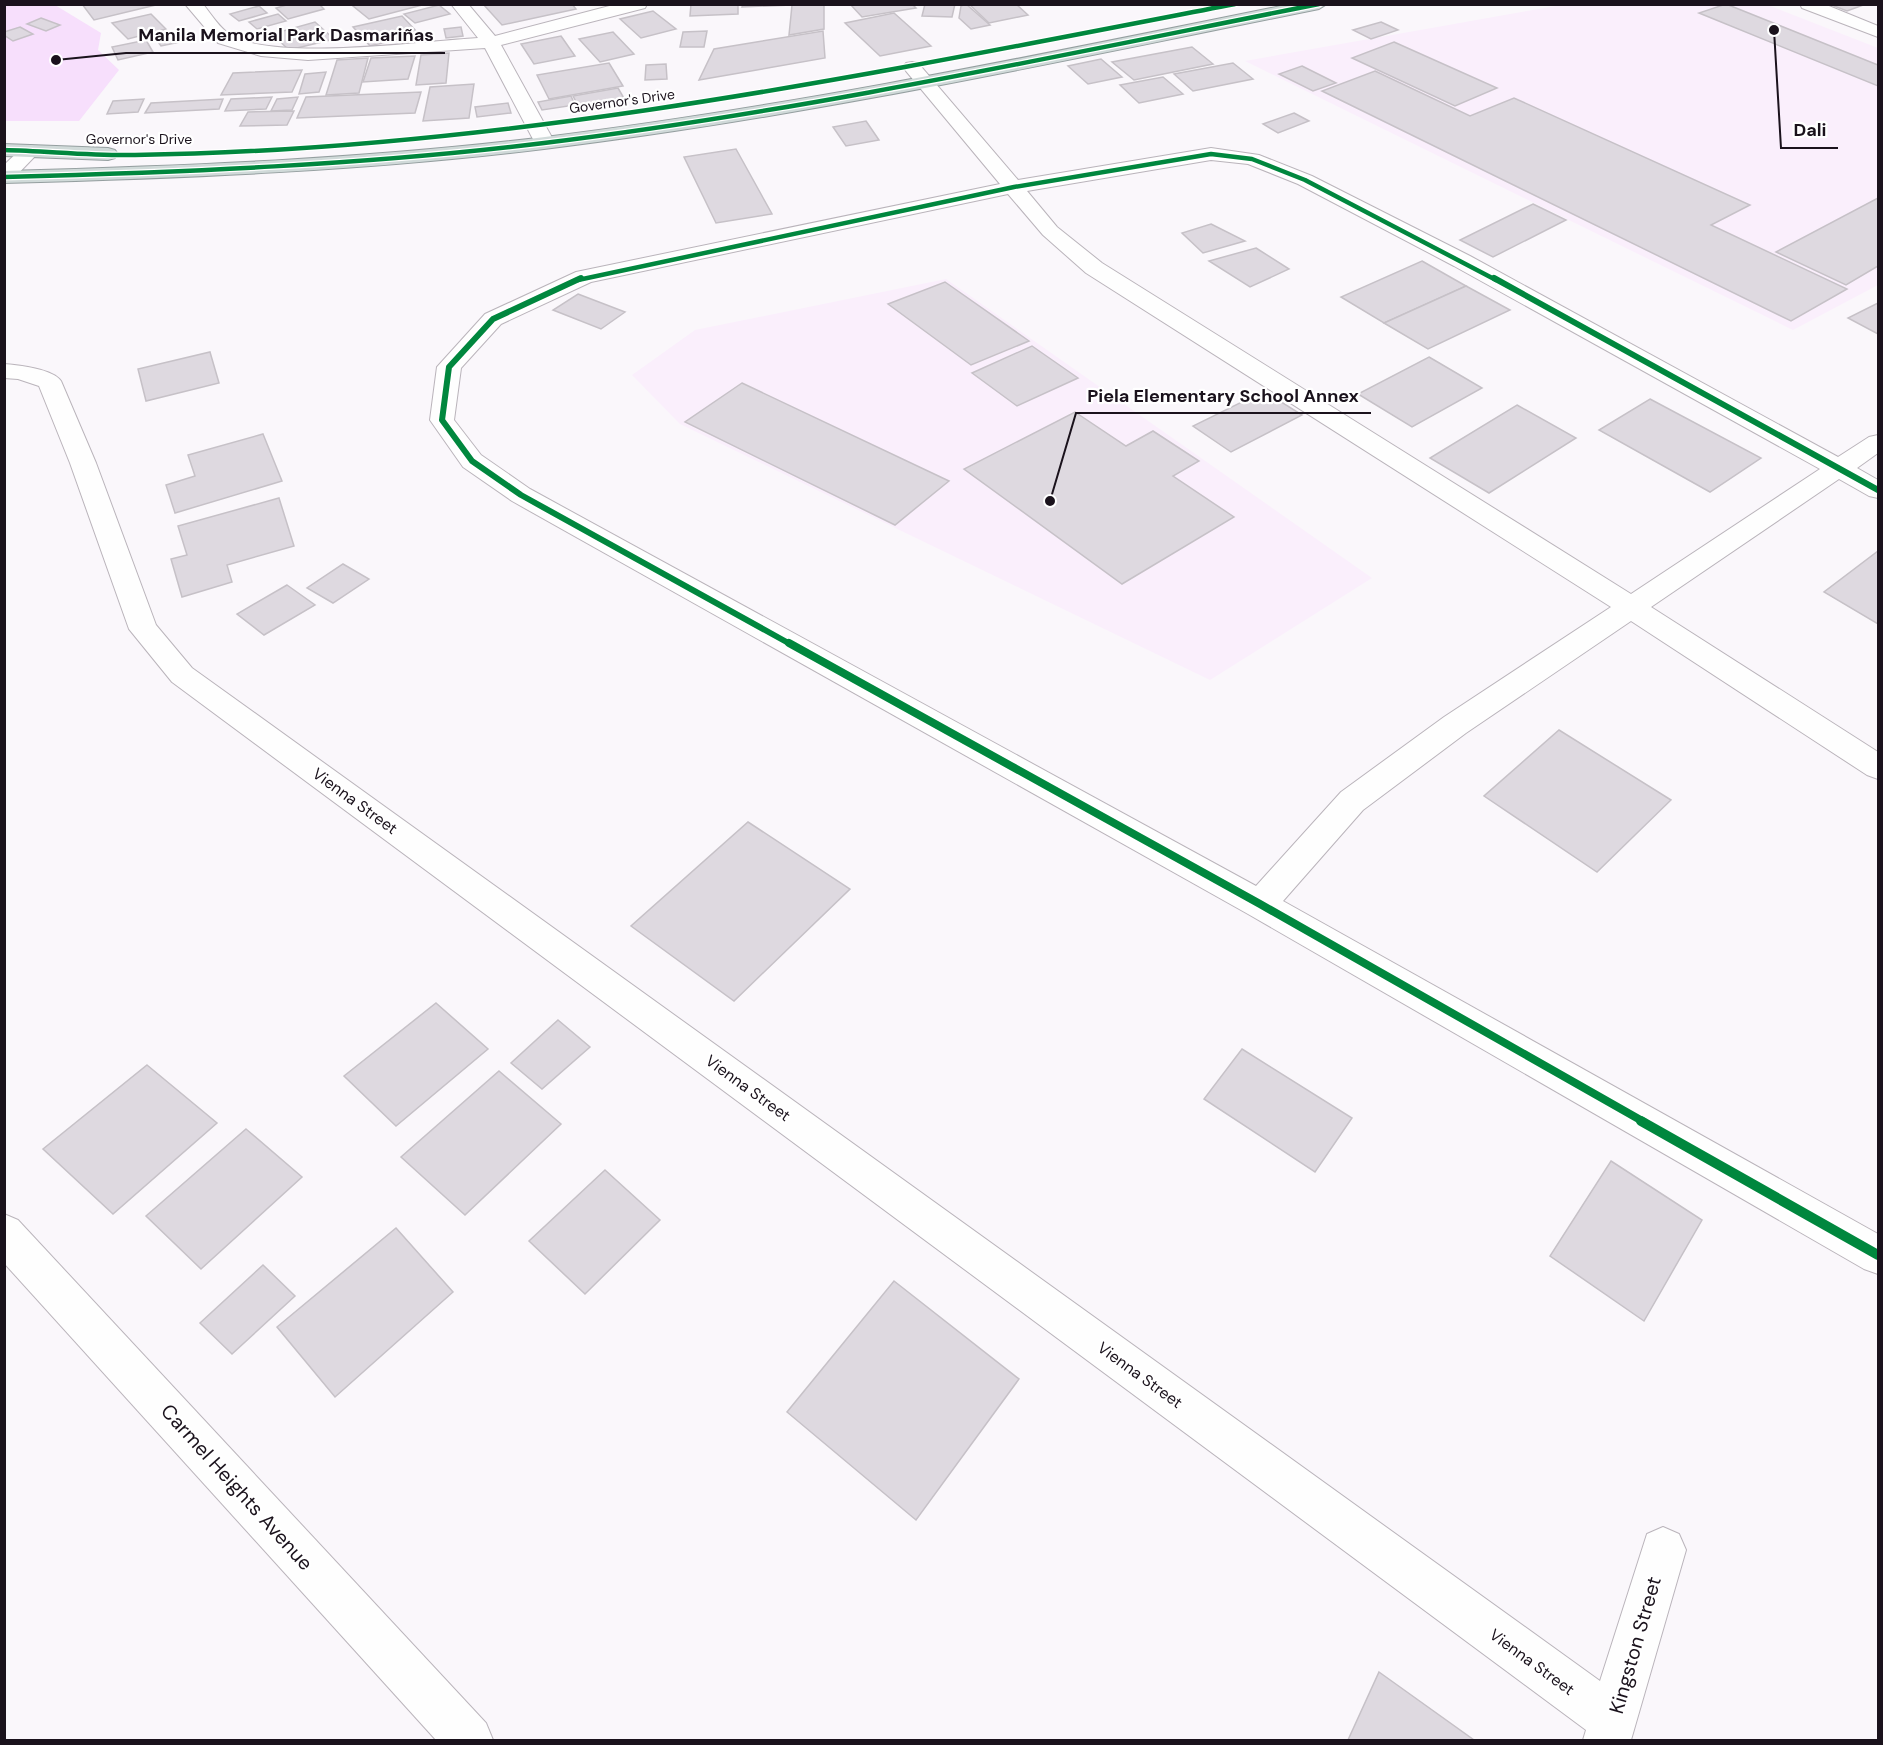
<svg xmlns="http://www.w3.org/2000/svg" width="1883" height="1745" font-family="'DM Sans',sans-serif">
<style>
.built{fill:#faeffc}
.green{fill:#f7dffc}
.building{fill:#ded9e0;stroke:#c6c1c7;stroke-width:1.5}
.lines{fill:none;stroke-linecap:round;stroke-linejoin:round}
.minor-casing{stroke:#bab4bb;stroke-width:2}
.tertiary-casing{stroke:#bab4bb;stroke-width:2}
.trunk-casing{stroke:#959fa0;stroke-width:2}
.minor{fill:#fefefe;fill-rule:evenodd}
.tertiary{fill:#fefefe;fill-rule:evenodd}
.trunk{fill:#d0dad9;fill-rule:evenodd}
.cycleway-far3-casing{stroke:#fff;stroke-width:7}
.cycleway-far2-casing{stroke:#fff;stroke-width:9}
.cycleway-far1-casing{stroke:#fff;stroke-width:11}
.cycleway-casing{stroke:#fff;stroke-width:14}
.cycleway-far3{stroke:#00873e;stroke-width:4.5}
.cycleway-far2{stroke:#00873e;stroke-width:6}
.cycleway-far1{stroke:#00873e;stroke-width:8}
.cycleway{stroke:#00873e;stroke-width:10}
.labels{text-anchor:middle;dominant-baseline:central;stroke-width:4.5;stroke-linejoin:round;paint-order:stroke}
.far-street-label{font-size:14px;fill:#1a121c;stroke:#fff}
.street-label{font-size:16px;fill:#1a121c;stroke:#fff}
.near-street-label{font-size:20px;fill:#1a121c;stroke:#fff}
.leader{fill:none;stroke:#1a121c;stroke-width:2}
.callout-dot{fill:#1a121c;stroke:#fff;stroke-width:2}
.callout-label{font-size:18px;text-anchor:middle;font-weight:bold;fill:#1a121c;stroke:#fff;stroke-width:4.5;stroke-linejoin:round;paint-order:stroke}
</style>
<rect width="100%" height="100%" fill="#faf7fb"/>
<g class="built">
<path d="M 1561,5 L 1768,5 L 1878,48 L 1878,285 L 1793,330 L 1245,61 Z"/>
<path d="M 946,279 L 1372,578 L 1210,680 L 680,424 L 632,375 L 695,330 Z"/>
</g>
<path class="green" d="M 5,5 L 55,5 L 101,33 L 98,50 L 119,70 L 79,121 L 5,121 Z"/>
<g class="building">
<path d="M 82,4 L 160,4 L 94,20 Z"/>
<path d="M 290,4 L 319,4 L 324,9 L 288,19 L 276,8 Z"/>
<path d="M 359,4 L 426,4 L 369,19 L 353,6 Z"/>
<path d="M 483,4 L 572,4 L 576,9 L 502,25 Z"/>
<path d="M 691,4 L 738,4 L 738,14 L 690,16 Z"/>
<path d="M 743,4 L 824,4 L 824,29 L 789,35 L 792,5 L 742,7 Z"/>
<path d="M 850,4 L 912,4 L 916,8 L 862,17 Z"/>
<path d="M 925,4 L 955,4 L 952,17 L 922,16 Z"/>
<path d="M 966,4 L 990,25 L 971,29 L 959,18 L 961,6 Z"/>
<path d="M 969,4 L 1016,4 L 1028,15 L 989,23 Z"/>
<path d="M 1726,4 L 1878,65 L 1878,86 L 1699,13 Z"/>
<path d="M 1829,4 L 1866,4 L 1847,11 Z"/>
<path d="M 439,5 L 450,14 L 415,23 L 404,14 Z"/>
<path d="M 259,6 L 267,13 L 239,21 L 230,14 Z"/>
<path d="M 653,11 L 676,29 L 641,38 L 620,19 Z"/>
<path d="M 894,13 L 931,46 L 880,56 L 845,23 Z"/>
<path d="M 151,14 L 166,29 L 128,39 L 112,23 Z"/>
<path d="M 278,14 L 286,21 L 257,29 L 249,22 Z"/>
<path d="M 402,16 L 419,34 L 370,46 L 353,27 Z"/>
<path d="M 41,18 L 60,25 L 46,31 L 27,24 Z"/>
<path d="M 315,22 L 334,39 L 289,50 L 272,34 Z"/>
<path d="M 1381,22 L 1398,30 L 1371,39 L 1353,30 Z"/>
<path d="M 20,27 L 33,34 L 13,41 L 4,35 L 4,32 Z"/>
<path d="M 461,27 L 463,36 L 446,38 L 444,29 Z"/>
<path d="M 707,31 L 704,47 L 680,47 L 683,32 Z"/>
<path d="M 823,31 L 825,58 L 699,80 L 714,49 Z"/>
<path d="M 185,32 L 190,40 L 161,46 L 155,38 Z"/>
<path d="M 613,32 L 634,54 L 600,62 L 579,39 Z"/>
<path d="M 561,36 L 575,56 L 534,64 L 521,44 Z"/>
<path d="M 146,40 L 153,52 L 118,60 L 112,47 Z"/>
<path d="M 1394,42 L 1497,88 L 1455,106 L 1352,58 Z"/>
<path d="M 1192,47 L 1213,64 L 1134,80 L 1112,62 Z"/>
<path d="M 449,53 L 446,83 L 416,85 L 421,55 Z"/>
<path d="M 415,56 L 408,79 L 363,82 L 371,58 Z"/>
<path d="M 368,58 L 359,93 L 326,95 L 337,60 Z"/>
<path d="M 1101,59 L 1122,77 L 1088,84 L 1068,66 Z"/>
<path d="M 609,63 L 623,86 L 549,99 L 537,75 Z"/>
<path d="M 1233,63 L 1253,79 L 1193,91 L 1174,74 Z"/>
<path d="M 666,64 L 667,79 L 645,80 L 646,65 Z"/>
<path d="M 1302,66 L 1336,83 L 1313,91 L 1279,74 Z"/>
<path d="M 302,70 L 292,92 L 221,95 L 233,73 Z"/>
<path d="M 1375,71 L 1470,116 L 1514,98 L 1750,205 L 1711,225 L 1847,289 L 1791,321 L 1322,91 Z"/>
<path d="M 326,72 L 319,92 L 299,94 L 305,74 Z"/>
<path d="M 1163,77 L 1183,94 L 1139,103 L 1120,85 Z"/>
<path d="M 474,84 L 469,118 L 423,121 L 430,87 Z"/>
<path d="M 618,88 L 625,100 L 579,107 L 573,96 Z"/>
<path d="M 421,92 L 415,113 L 297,118 L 306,97 Z"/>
<path d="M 571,96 L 575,105 L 542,110 L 538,102 Z"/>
<path d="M 272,97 L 266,109 L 225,111 L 231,99 Z"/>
<path d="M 298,97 L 292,110 L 271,111 L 277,99 Z"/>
<path d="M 144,99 L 138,112 L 107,114 L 113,101 Z"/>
<path d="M 223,99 L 219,109 L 145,113 L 151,103 Z"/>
<path d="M 508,103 L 511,113 L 477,117 L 475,107 Z"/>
<path d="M 294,111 L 287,125 L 240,126 L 248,112 Z"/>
<path d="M 1294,113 L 1309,121 L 1278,133 L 1263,124 Z"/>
<path d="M 866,121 L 879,140 L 846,146 L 833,127 Z"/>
<path d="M 736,149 L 772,214 L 716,223 L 684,157 Z"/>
<path d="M 1878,198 L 1878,266 L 1846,285 L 1776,252 Z"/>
<path d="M 1533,204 L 1566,220 L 1493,257 L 1460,240 Z"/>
<path d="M 1211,224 L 1245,241 L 1203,253 L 1182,233 Z"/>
<path d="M 1256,248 L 1289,269 L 1250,287 L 1209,261 Z"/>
<path d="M 1422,261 L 1466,286 L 1384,323 L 1341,297 Z"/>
<path d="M 945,282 L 1029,341 L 971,365 L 888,304 Z"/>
<path d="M 1466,286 L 1510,310 L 1428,349 L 1384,323 Z"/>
<path d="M 578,294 L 625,312 L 601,329 L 553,310 Z"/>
<path d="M 1878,303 L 1878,334 L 1848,318 Z"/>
<path d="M 1032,346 L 1078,378 L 1017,406 L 972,373 Z"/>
<path d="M 210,352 L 219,383 L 146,401 L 138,369 Z"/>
<path d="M 1429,357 L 1482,388 L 1412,427 L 1358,394 Z"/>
<path d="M 742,383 L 949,481 L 895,525 L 685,422 Z"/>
<path d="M 1264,391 L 1302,415 L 1231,452 L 1193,426 Z"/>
<path d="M 1650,399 L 1761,458 L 1710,492 L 1599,430 Z"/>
<path d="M 1517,405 L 1576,438 L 1489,493 L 1430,458 Z"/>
<path d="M 1075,412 L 1126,446 L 1153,431 L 1199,461 L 1173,476 L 1234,517 L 1122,584 L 964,469 Z"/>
<path d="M 263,434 L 282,481 L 175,513 L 166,485 L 195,476 L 188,455 Z"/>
<path d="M 279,498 L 294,546 L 227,565 L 232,582 L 182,597 L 171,559 L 187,555 L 178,526 Z"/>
<path d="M 1878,551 L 1878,624 L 1824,592 Z"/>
<path d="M 343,564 L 369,579 L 333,603 L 307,588 Z"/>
<path d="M 287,585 L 315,605 L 264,635 L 237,614 Z"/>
<path d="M 1559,730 L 1671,800 L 1597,872 L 1484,796 Z"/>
<path d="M 748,822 L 850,889 L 734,1001 L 631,926 Z"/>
<path d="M 436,1003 L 488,1049 L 396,1126 L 344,1076 Z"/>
<path d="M 558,1020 L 590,1047 L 542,1089 L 511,1063 Z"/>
<path d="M 1242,1049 L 1352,1118 L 1315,1172 L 1204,1099 Z"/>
<path d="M 147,1065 L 217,1123 L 113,1214 L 43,1149 Z"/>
<path d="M 499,1071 L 561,1124 L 465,1215 L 401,1157 Z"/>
<path d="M 246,1129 L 302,1177 L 201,1269 L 146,1216 Z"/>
<path d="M 1611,1161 L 1702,1220 L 1644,1321 L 1550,1256 Z"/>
<path d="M 605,1170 L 660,1220 L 585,1294 L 529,1241 Z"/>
<path d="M 396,1228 L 453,1292 L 335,1397 L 277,1327 Z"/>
<path d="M 263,1265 L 295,1296 L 232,1354 L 200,1323 Z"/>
<path d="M 894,1281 L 1019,1379 L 916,1520 L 787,1412 Z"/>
<path d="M 1379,1672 L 1474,1740 L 1348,1740 Z"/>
</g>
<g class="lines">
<defs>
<g id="minor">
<path d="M 185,4 L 203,4 C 211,14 220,29 231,35 C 274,62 424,41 478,38 L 451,4 L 468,4 L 495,36 L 617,4 L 647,4 L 645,8 L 501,45 L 555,143 L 552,147 L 538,147 L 535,143 L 485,48 L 308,60 L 261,56 L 218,43 Z"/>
<path d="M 912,62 L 918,63 L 1018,180 L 1211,148 L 1259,155 L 1312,176 L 1470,256 L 1838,457 L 1869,437 L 1878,435 L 1878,453 L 1857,468 L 1878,480 L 1878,498 L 1869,496 L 1839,479 L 1651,607 L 1878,752 L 1878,779 L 1867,775 L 1631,621 L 1466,733 L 1363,810 L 1283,901 L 1878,1234 L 1878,1274 L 1864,1269 L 1248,914 L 512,501 L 463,467 L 430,420 L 437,367 L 485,314 L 576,272 L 1000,184 L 906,71 L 903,67 L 906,63 ZM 1211,160 L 1248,164 L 1298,184 L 1454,266 L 1820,469 L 1631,594 L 1102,263 L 1057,227 L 1027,191 ZM 1008,194 L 1043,235 L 1086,273 L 1611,607 L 1444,717 L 1341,792 L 1256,886 L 530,489 L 481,455 L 454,420 L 461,368 L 501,324 L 591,282 Z"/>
<path d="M 30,145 L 37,147 L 40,151 L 11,181 L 4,183 L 4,165 L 23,147 Z"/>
<path d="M 4,364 C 19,365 53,369 61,381 L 96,463 L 156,625 L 192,668 L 1600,1681 L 1647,1534 L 1663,1527 L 1679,1534 L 1686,1550 L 1631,1740 L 1583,1740 L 1586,1730 L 172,682 L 129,629 L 70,463 L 39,386 L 18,379 L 4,378 Z"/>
<path d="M 4,1214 L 18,1220 L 486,1723 L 493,1740 L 436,1740 L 4,1263 Z"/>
</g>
<path id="tertiary" d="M 1800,4 L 1824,4 L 1878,26 L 1878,37 L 1802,8 Z"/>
<g id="trunk">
<path d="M 1291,4 L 1327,4 L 1319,9 C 1062,61 805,117 544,149 C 365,171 185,178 4,183 L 4,171 C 185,166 366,159 545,137 C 796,106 1043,54 1291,4 Z"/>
<path d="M 4,144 L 108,148 L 115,150 L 118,154 L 115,158 L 108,160 L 4,156 Z"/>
</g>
</defs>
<use href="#minor" class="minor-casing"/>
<use href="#tertiary" class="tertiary-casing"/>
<use href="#trunk" class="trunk-casing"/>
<use href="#minor" class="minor"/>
<use href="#tertiary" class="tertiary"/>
<use href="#trunk" class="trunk"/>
<defs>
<g id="cycleway-far3">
<path d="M 4,150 C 48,151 91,156 135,155 C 506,150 872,74 1235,4"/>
<path d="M 4,177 C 184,172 365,165 544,143 C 804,111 1062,55 1319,4"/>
<path d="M 578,280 L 1014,187 L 1211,154 L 1252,159 L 1305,180 L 1496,280"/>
</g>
<g id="cycleway-far2">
<path d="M 581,278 L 493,319 L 449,367 L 442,420 L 472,461 L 521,495 L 792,645"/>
<path d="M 1494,278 L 1878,490"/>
</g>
<path id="cycleway-far1" d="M 789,643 L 1260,904 L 1644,1122"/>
<path id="cycleway" d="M 1641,1121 L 1878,1255"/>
</defs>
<use href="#cycleway-far3" class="cycleway-far3-casing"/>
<use href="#cycleway-far2" class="cycleway-far2-casing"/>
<use href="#cycleway-far1" class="cycleway-far1-casing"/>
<use href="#cycleway" class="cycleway-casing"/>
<use href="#cycleway-far3" class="cycleway-far3"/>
<use href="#cycleway-far2" class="cycleway-far2"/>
<use href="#cycleway-far1" class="cycleway-far1"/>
<use href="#cycleway" class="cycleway"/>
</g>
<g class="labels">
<g class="far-street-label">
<text transform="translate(622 101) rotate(-8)">Governor's Drive</text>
<text x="139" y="139">Governor's Drive</text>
</g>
<g class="street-label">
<text transform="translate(355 801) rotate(36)">Vienna Street</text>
<text transform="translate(748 1088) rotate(36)">Vienna Street</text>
<text transform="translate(1140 1375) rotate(36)">Vienna Street</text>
<text transform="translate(1532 1662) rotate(36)">Vienna Street</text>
</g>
<g class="near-street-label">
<text transform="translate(237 1487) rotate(48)">Carmel Heights Avenue</text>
<text transform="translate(1635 1645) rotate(-74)">Kingston Street</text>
</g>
</g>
<path class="leader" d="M56 60L126 53H445M1774 30L1781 148H1838M1050 501L1076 413H1371"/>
<g class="callout-dot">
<circle cx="56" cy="60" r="6"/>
<circle cx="1774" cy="30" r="6"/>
<circle cx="1050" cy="501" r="6"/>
</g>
<g class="callout-label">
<text x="286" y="41">Manila Memorial Park Dasmariñas</text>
<text x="1810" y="136">Dali</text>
<text x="1223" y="402">Piela Elementary School Annex</text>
</g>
<rect width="1883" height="1745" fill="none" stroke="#1a121c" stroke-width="12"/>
</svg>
